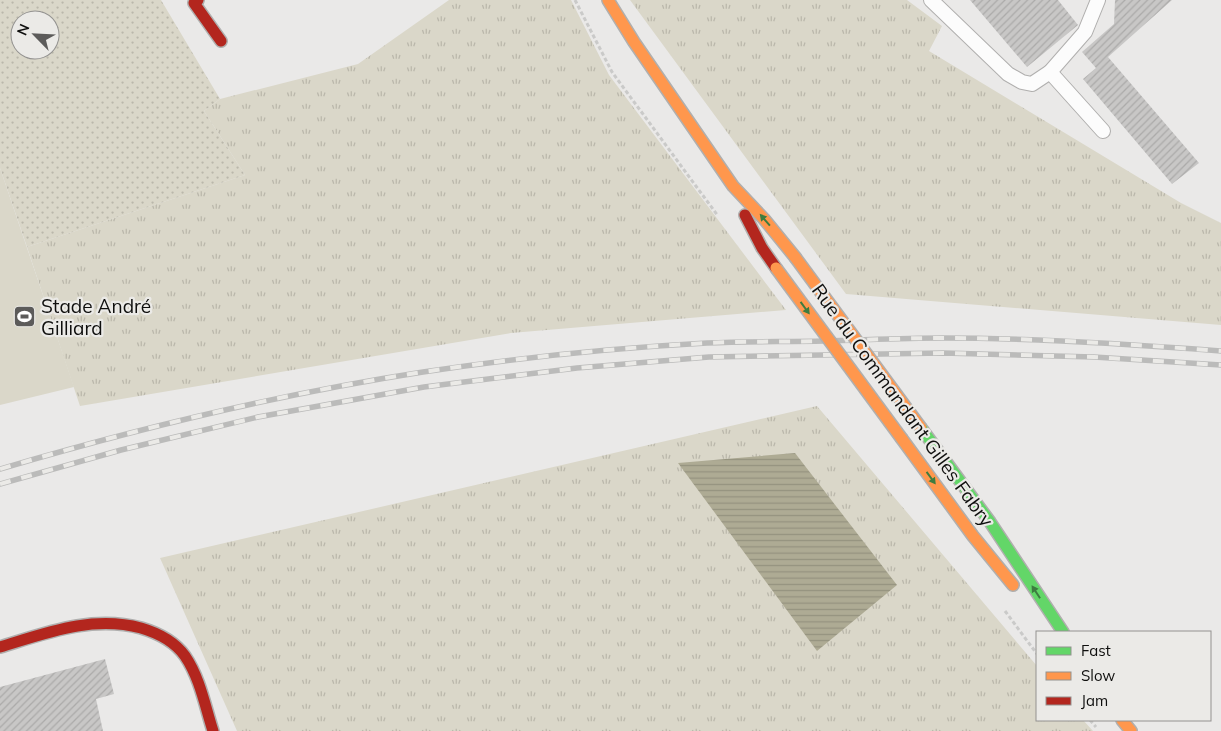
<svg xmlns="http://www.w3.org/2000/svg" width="1221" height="731" font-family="Mulish,sans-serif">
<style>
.grass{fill:url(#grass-tufts)}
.garden{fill:url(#garden-dots);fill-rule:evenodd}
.pitch{fill:#dad7c9}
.water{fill:url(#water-rules)}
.building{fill:url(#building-hatch)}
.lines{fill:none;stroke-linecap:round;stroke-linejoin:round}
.lane-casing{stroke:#b0afae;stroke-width:16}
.fast-casing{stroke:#b0afae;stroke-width:14}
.slow-casing{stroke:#b0afae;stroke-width:14}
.jam-casing{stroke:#b0afae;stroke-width:14}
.path{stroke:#cacac9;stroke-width:3;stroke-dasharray:4 2.5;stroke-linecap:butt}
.lane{stroke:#fcfcfc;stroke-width:14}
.fast{stroke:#63d668;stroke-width:11}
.slow{stroke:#ff974d;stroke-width:11}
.jam{stroke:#b3261e;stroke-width:11}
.rail-casing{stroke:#bbbbba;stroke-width:5.5}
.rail{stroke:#ebeae7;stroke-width:4;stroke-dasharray:11;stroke-linecap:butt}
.slow-bridge-casing{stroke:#b0afae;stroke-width:14;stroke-linecap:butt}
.slow-bridge{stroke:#ff974d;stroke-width:11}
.oneway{fill:#3d7c40}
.labels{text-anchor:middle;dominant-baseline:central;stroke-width:4.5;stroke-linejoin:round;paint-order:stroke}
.poi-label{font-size:19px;fill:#0f0f0e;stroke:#ebeae7;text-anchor:start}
.street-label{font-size:19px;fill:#0f0f0e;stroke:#ebeae7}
</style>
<defs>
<pattern id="grass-tufts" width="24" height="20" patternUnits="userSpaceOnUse" patternTransform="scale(1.25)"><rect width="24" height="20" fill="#dad7c9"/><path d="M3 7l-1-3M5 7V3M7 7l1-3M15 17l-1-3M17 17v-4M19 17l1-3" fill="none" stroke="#bab7ab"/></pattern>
<pattern id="garden-dots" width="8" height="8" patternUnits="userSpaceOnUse" patternTransform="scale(1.25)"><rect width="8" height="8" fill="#dad7c9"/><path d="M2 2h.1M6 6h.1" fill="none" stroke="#bab7ab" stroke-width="1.8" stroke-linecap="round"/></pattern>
<pattern id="water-rules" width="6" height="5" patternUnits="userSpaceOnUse" patternTransform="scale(1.25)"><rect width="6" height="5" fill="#aeab94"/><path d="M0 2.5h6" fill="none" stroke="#94927e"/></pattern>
<pattern id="building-hatch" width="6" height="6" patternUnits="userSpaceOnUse" patternTransform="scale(1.25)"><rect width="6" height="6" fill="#c8c7c6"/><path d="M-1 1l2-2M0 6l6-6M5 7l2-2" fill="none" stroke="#abaaa9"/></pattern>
</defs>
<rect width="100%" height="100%" fill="#eae9e8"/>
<g class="grass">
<path d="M 449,0 L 571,0 L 609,75 L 786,310 L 511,333 L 80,406 L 27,247 L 245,175 L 204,111 L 220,99 L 358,64 Z"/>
<path d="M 630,0 L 907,0 L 942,26 L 929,51 L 1181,203 L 1221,223 L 1221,325 L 846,294 Z"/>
<path d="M 817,406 L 1037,666 L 1037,720 L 1083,720 L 1093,731 L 237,731 L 160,558 Z"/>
</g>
<path class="garden" d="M 0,0 L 161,0 L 220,99 L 204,111 L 245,175 L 27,247 L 0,168 ZM 20,20 L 50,20 L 50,50 L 20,50 Z"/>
<path class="pitch" d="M 0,168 L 74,387 L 0,405 Z"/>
<path class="water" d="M 795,453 L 897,585 L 817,651 L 678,463 Z"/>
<g class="building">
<path d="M 970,0 L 1058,0 L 1078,25 L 1027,67 Z"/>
<path d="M 1115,0 L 1172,0 L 1108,57 L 1199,163 L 1172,184 L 1083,79 L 1096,68 L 1082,52 L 1114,24 Z"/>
<path d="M 105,659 L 114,694 L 96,699 L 103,731 L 0,731 L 0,687 Z"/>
</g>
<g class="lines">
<defs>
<g id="lane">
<path d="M 931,0 L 1008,74 L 1022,82 L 1032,84 L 1050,72"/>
<path d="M 1098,0 L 1085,32 L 1050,72 L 1103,131"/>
</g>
<path id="fast" d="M 921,428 L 990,522 L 1063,632"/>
<g id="slow">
<path d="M 608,0 L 634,42 L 733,186 L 764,219 L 795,257"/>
<path d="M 902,439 L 973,536 L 1013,585"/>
<path d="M 1122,720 L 1131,731"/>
</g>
<g id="jam">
<path d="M 198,0 L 194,3 L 221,41"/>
<path d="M 745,215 L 762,248 L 776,268"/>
<path d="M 0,647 C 46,633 92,615 141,628 C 158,633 175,642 185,656 C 200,678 205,706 213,731"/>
</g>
</defs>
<use href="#lane" class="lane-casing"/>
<use href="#fast" class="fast-casing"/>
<use href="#slow" class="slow-casing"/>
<use href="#jam" class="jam-casing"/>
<g class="path">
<path d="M 575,0 L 612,72 L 718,216"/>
<path d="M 1005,611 L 1037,654"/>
<path d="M 1090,720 L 1096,727"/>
</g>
<use href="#lane" class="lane"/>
<use href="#fast" class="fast"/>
<use href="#slow" class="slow"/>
<use href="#jam" class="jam"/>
<defs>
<g id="rail">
<path d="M 0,469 C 139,428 280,394 423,372 C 516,358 612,348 707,343 C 746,341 785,342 824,341 C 864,340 903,338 942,338 C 1035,338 1128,344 1221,351"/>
<path d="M 0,484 L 121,450 L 258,417 L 424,387 L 577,368 L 709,357 L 943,353 L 1094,357 L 1221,365"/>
</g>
</defs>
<use href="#rail" class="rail-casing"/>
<use href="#rail" class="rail"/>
<defs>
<g id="slow-bridge">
<path d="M 795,257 L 921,428"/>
<path d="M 776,268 L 902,439"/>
</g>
</defs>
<use href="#slow-bridge" class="slow-bridge-casing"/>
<use href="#slow-bridge" class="slow-bridge"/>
</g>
<defs><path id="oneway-solid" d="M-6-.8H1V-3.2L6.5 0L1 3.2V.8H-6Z" transform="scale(1.25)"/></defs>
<g class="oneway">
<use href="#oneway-solid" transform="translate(765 220) rotate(-131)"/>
<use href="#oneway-solid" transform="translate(805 308) rotate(54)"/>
<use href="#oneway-solid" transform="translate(931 478) rotate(54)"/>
<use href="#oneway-solid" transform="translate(1036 592) rotate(-123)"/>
</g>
<defs>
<symbol id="stadium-square" viewBox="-11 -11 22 22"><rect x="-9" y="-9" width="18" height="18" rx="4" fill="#5c5b5a" stroke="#ebeae7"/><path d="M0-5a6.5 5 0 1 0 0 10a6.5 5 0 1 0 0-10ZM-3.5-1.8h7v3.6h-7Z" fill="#fff"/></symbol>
</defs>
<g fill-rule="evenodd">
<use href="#stadium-square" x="12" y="304" width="25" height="25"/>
</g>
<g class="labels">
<g class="poi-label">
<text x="41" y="306">Stade André<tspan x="41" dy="22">Gilliard</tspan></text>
</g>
<g class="street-label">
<text transform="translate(903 405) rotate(54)">Rue du Commandant Gilles Fabry</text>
</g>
</g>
<rect x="1036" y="631" width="175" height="90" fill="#ebeae7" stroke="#939290"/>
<rect x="1046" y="647" width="25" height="8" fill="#63d668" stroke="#939290"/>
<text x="1081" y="656" font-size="15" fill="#0f0f0e">Fast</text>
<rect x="1046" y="672" width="25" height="8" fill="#ff974d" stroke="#939290"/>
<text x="1081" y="681" font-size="15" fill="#0f0f0e">Slow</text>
<rect x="1046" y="697" width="25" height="8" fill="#b3261e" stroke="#939290"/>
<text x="1081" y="706" font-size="15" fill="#0f0f0e">Jam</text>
<g transform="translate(35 35) rotate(294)"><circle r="24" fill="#ebeae7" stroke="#939290"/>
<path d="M0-4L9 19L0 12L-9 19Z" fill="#5c5b5a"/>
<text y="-8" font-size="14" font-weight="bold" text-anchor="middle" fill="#0f0f0e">N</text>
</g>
</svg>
